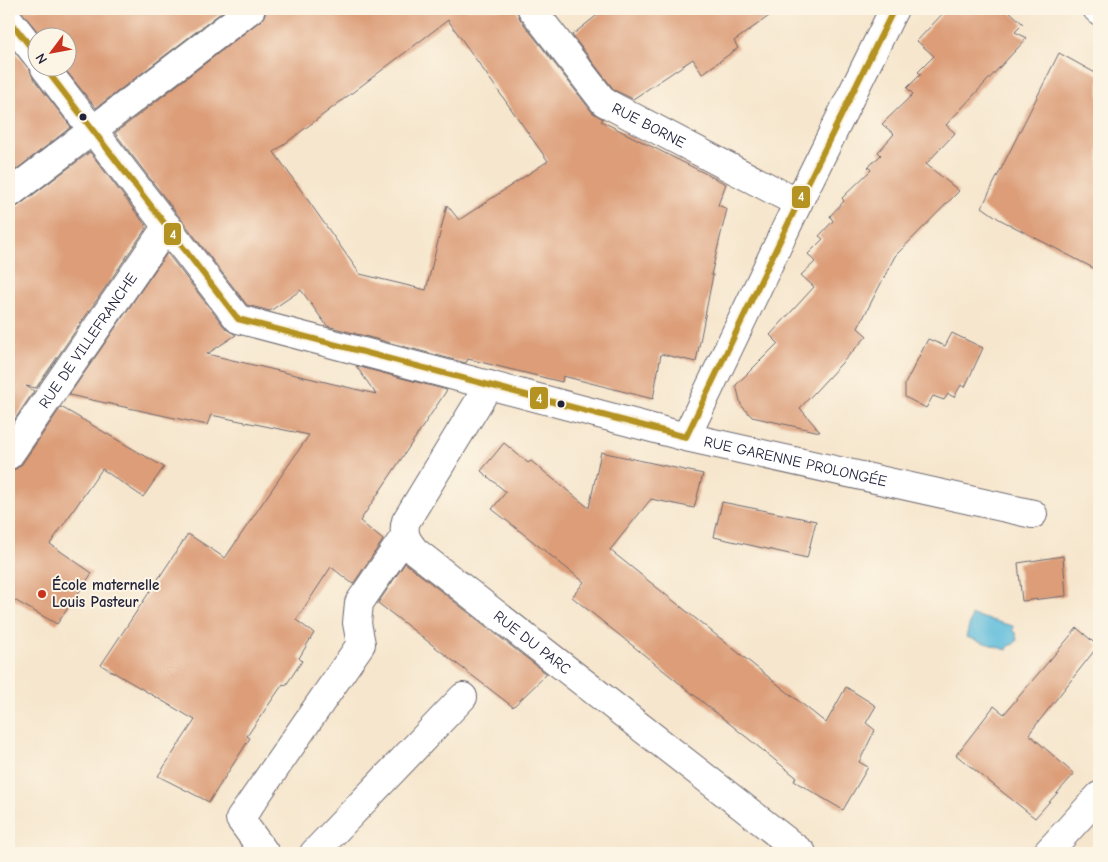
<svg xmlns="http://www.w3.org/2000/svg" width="1108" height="862" font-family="'Comic Neue',sans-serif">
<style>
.water{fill:#5dbcdc;stroke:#406f8c}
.building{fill:#dc9d78;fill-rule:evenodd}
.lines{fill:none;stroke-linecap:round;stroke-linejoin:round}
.minor-casing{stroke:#6c676e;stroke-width:30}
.minor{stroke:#fff;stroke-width:28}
.bus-1-casing{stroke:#fcf5e5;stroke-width:10}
.bus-1{stroke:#b49322;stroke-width:6}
.bus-dot{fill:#22223b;stroke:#fcf5e5;stroke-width:2}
.poi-dot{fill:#c8321e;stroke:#fcf5e5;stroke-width:2}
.labels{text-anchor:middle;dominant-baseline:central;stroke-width:4;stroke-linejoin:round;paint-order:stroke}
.street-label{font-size:15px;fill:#22223b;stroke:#fcf5e5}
.poi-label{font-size:15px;font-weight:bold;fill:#22223b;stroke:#fcf5e5;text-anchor:start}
.line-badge{stroke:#fcf5e5;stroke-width:2}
.badge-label{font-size:14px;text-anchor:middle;font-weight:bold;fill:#fff}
</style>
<rect width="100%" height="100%" fill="#fcf5e5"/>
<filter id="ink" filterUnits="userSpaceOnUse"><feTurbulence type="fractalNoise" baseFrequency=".02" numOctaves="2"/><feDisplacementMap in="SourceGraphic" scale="10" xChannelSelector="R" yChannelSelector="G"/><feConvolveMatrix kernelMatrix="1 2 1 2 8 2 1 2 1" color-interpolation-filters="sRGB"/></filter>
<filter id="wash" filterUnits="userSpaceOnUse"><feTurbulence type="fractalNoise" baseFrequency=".0096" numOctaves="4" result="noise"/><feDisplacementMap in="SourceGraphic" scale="20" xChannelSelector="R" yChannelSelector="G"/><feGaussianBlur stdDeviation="1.12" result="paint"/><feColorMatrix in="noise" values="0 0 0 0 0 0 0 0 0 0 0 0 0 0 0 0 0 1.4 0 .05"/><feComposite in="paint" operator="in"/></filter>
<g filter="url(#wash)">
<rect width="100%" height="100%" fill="#f6e6cd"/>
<path class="water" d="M 972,615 L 1013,626 L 1013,632 L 1016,633 L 1017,641 L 1012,645 L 1009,645 L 1007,650 L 966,637 Z"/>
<g id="blocks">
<g class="building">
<path d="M 19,9 L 226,9 L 96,108 L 64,68 L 68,68 L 68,38 L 43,38 Z"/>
<path d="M 266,9 L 516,9 L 520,19 L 592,112 L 603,119 L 601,121 L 726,184 L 718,205 L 727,209 L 711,275 L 713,275 L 696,362 L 661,354 L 653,399 L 563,376 L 562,382 L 468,359 L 466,363 L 327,326 L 301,290 L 270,311 L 247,305 L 115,133 L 260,21 L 265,15 ZM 448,20 L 548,161 L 459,220 L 447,205 L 426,290 L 360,274 L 274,152 Z"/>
<path d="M 605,9 L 779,9 L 734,41 L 738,48 L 702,74 L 693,59 L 633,99 L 614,90 L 572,35 Z"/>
<path d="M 947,9 L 1007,9 L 1023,24 L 1015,32 L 1027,38 L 946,125 L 955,133 L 926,164 L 959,191 L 895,256 L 858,328 L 867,336 L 800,408 L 820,432 L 752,417 L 741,405 L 736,385 L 778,343 L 770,335 L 814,287 L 801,275 L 815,262 L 808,254 L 823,239 L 819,236 L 833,221 L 830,216 L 844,201 L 842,198 L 871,170 L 868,167 L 881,155 L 878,152 L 894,134 L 882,124 L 913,94 L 907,88 L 921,74 L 918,72 L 934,56 L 917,41 Z"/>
<path d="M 9,45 L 30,70 L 33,78 L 71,127 L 9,175 Z"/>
<path d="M 1059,53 L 1099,75 L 1099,271 L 999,219 L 982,207 Z"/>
<path d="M 90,152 L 147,227 L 36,388 L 26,386 L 34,391 L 9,428 L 9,209 L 18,206 Z"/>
<path d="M 167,253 L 226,329 L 236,335 L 207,354 L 376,394 L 356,366 L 447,390 L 360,521 L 383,540 L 353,584 L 331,567 L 296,620 L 314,633 L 299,658 L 302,661 L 286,685 L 283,684 L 247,736 L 250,738 L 209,802 L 158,776 L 195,720 L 101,665 L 188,534 L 225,558 L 309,435 L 211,415 L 207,425 L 69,395 Z"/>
<path d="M 952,333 L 983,348 L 965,387 L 961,385 L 954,397 L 948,394 L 944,400 L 933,396 L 926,408 L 905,397 L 905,384 L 928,339 L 945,346 Z"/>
<path d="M 61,407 L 164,467 L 143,497 L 102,469 L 50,544 L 92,573 L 57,624 L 9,597 L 9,470 L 16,469 L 22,464 Z"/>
<path d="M 504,443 L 528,463 L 531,461 L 589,508 L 601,452 L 703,474 L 694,508 L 651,499 L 610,550 L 826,723 L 846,687 L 876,706 L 866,723 L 875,730 L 859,762 L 868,767 L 843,810 L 794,781 L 796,777 L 572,597 L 584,582 L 492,509 L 506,492 L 481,471 Z"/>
<path d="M 722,502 L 816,521 L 807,558 L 714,537 Z"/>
<path d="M 1063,556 L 1066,596 L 1022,601 L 1018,563 Z"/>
<path d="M 405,563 L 547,674 L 513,707 L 378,603 Z"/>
<path d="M 1077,628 L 1098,646 L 1029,734 L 1074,774 L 1035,818 L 956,755 L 994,706 L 1004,714 Z"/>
</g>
</g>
</g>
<g filter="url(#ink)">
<use href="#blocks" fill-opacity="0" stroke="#6c676e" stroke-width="1"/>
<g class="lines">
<defs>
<g id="minor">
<path id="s1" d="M 532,9 L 604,102 L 798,203"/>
<path d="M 1097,9 L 1099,11"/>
<path d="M 9,20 L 38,57"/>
<path id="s2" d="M 45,68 L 238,319 L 686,437 L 1033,514"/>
<path d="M 9,194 L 251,9"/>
<path id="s3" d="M 489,385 L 406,521 C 402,534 407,541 415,551 L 802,853"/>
<path d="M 686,437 L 798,203 L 894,9"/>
<path id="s4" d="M 9,455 L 167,226"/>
<path d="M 265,853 L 240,819 L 361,644 L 357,623 L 359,603 L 405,536"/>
<path d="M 314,853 L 463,697"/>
<path d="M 1047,853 L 1099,796"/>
</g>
</defs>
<use href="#minor" class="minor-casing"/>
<use href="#minor" class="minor"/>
<defs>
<g id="bus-1">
<path d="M 9,20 L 38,56"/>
<path d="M 45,68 L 238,319 L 686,437 L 798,203 L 894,9"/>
</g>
</defs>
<use href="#bus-1" class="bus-1-casing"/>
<use href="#bus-1" class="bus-1"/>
</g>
</g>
<g class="bus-dot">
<circle cx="83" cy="117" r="4.5"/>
<circle cx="561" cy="404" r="4.5"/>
</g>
<circle class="poi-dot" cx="42" cy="594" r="5"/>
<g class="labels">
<g class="street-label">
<text stroke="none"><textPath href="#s1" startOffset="168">RUE BORNE</textPath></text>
<text stroke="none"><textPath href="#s4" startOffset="139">RUE DE VILLEFRANCHE</textPath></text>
<text stroke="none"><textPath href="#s2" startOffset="892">RUE GARENNE PROLONGÉE</textPath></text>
<text stroke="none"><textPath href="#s3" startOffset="341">RUE DU PARC</textPath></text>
</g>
<g class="poi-label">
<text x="52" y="585">École maternelle<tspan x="52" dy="17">Louis Pasteur</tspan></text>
</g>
</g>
<g class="line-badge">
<rect x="791" y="185" width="20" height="24" rx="5" fill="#b49322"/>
<rect x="163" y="222" width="19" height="24" rx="5" fill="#b49322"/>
<rect x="529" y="386" width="20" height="24" rx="5" fill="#b49322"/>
</g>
<g class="badge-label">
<text x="801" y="201">4</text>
<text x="173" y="239">4</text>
<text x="539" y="403">4</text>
</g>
<rect width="1108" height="862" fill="none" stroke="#fcf5e5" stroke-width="30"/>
<g transform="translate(52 52) rotate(238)"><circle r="24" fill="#fcf5e5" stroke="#a5a1a1"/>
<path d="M0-4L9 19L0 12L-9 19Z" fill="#c8321e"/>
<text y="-8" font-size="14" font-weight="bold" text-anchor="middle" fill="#22223b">N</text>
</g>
</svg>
